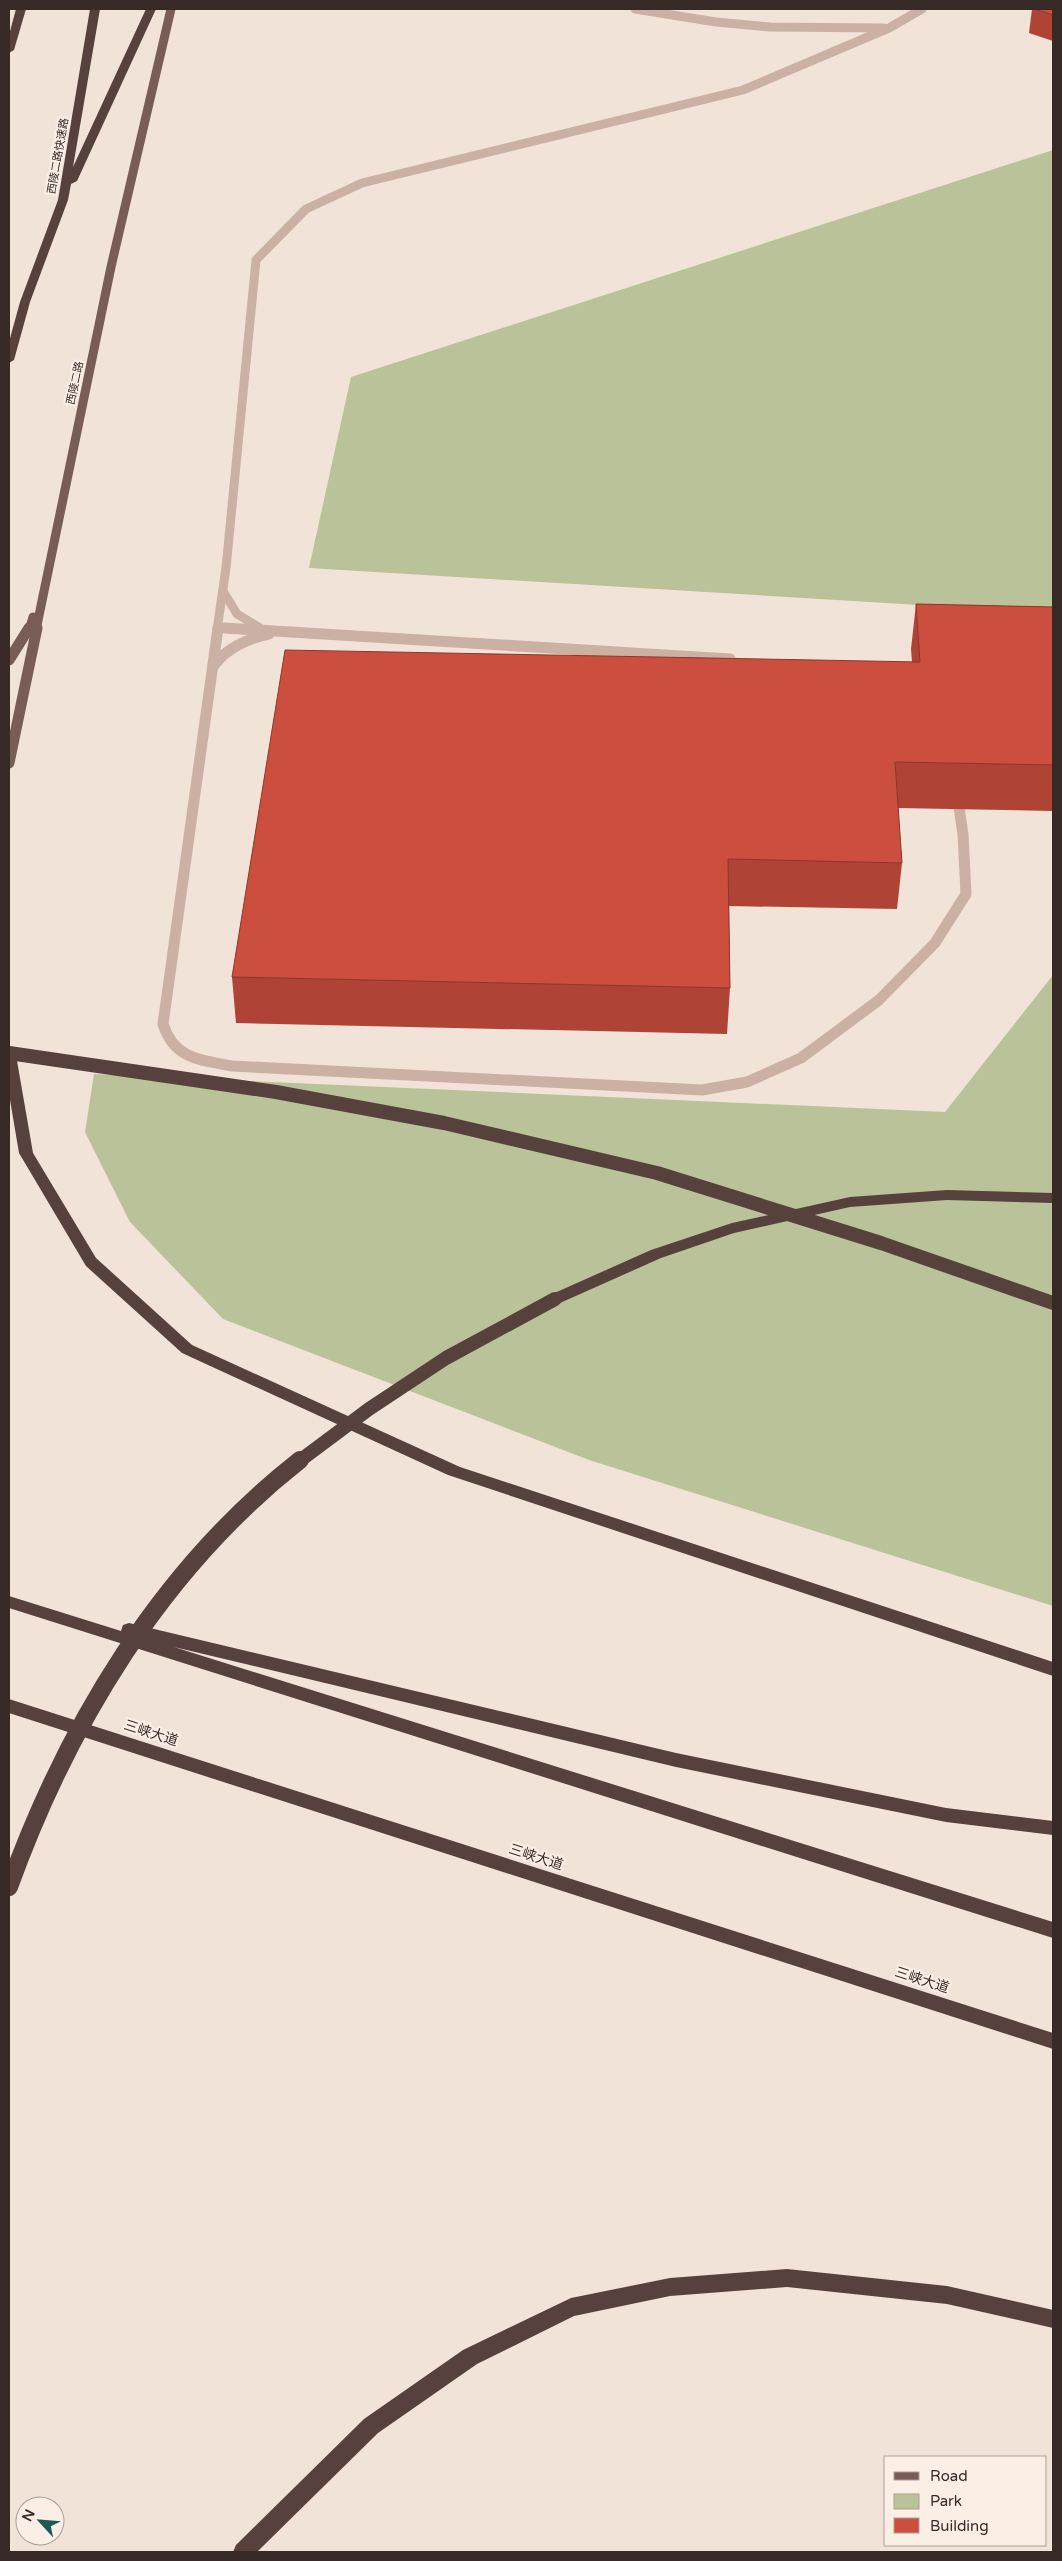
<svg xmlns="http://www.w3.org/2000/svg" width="1062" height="2561" font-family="'Varela Round','Noto Sans SC',sans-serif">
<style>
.green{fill:#b9c298}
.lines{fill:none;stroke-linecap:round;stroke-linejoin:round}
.minor-far1{stroke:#cbb1a4;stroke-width:9}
.minor{stroke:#cbb1a4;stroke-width:11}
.major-far1{stroke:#785d56;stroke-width:9}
.major{stroke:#785d56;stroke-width:11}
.highway{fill:#57413d;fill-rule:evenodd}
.highway-bridge-far1{stroke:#57413d;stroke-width:14}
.highway-bridge{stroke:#57413d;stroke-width:18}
.wall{fill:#af4335}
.building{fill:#cb4e3e;stroke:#8e372b}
.labels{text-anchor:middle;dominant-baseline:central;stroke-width:4.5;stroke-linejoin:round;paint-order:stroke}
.far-street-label{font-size:11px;fill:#362926;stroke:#faeee5}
.street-label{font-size:14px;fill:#362926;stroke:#faeee5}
</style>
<rect width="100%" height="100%" fill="#f2e3d9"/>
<g class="green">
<path d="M 1053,150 L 1053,613 L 309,568 L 351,377 Z"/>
<path d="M 1053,975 L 1053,1606 L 589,1460 L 223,1319 L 130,1222 L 85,1132 L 94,1074 L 945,1112 Z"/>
</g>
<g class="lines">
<g class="minor-far1">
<path d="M 635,9 L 716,22 L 770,27 L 884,28"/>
<path d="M 223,591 L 237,614 L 260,628"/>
<path d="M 217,628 L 245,630"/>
<path d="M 217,630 L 226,568 L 256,260 L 306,209 L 362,183 L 743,90 L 889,28 L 922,9"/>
</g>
<g class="minor">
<path d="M 218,628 L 163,1024 C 174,1059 200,1060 232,1066 L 702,1090 L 747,1082 L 801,1058 L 879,1000 L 935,943 L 966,894 L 963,834 L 957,794"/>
<path d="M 225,628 L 730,659"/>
<path d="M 213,667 C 226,648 247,639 269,634"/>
</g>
<g class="major-far1">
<path d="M 29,630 L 33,617"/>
<path d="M 36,630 L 111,267 L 171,9"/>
</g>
<g class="major">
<path d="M 9,660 L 29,628"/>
<path d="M 9,763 L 37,628"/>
</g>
<g class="highway">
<path d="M 16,9 L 26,9 L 14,50 L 9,53 L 9,35 Z"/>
<path d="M 90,9 L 100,9 L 73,167 L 146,9 L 156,9 L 77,181 L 71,184 L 68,200 L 30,302 L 14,360 L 9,363 L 9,342 L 20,302 L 58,200 Z"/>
<path d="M 9,1050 L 16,1055 L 33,1153 L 96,1258 L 192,1345 L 460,1467 L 1053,1662 L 1053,1676 L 448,1475 L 182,1353 L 86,1266 L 19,1153 L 9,1094 Z"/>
<path d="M 947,1190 L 1053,1193 L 1053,1203 L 947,1200 L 850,1207 L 734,1233 L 661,1258 L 560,1303 L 550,1303 L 547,1299 L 550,1295 L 651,1250 L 732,1223 L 850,1197 Z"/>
<path d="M 9,1596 L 121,1631 L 123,1625 L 129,1623 L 676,1753 L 946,1808 L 1053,1821 L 1053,1835 L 946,1822 L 676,1767 L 174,1647 L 1053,1922 L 1053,1938 L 9,1608 Z"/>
<path d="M 9,1699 L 1053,2033 L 1053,2049 L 9,1713 Z"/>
<path d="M 787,2269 L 947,2286 L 1053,2310 L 1053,2328 L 947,2304 L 787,2287 L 670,2296 L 574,2316 L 477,2364 L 378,2433 L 257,2552 L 233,2552 L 236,2545 L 364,2419 L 463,2350 L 571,2298 L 670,2278 Z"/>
</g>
<g class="highway-bridge-far1">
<path d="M 9,1053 L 276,1092 L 444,1123 L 657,1173 L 881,1243 L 1053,1303"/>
<path d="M 298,1462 L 369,1409 L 446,1358 L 555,1299"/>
</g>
<path class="highway-bridge" d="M 9,1887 C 68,1724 161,1569 300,1460"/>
</g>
<g class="wall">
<path d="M 1032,9 L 1053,9 L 1053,41 L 1029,33 Z"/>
<path d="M 916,604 L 1053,607 L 1053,811 L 898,808 L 902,863 L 897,909 L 729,906 L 730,988 L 727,1034 L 236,1023 L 232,977 L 912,662 L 911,649 Z"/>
</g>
<g class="building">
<path d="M 1035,9 L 1053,9 L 1053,15 Z"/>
<path d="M 916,604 L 1053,607 L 1053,765 L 895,762 L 902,863 L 728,859 L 730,988 L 232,977 L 285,650 L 920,662 Z"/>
</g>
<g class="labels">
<g class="far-street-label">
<text transform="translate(58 156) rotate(-80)">西陵二路快速路</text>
<text transform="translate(75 383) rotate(-78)">西陵二路</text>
</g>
<g class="street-label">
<text transform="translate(151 1733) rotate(18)">三峡大道</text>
<text transform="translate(536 1857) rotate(18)">三峡大道</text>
<text transform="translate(922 1980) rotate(18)">三峡大道</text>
</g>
</g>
<rect width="1062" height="2561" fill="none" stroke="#362926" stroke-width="20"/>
<rect x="884" y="2456" width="162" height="90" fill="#faeee5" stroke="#ac9f99"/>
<rect x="894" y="2472" width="25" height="8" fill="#785d56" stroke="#ac9f99"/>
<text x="930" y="2481" font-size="15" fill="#362926">Road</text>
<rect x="894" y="2494" width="25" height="15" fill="#b9c298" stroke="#ac9f99"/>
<text x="930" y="2506" font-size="15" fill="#362926">Park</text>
<rect x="894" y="2518" width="25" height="15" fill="#cb4e3e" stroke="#ac9f99"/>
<text x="930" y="2531" font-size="15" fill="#362926">Building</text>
<g transform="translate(40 2521) rotate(296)"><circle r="24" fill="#faeee5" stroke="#ac9f99"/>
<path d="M0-4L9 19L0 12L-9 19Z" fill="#1a5955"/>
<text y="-8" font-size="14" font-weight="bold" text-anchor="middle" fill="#362926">N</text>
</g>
</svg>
